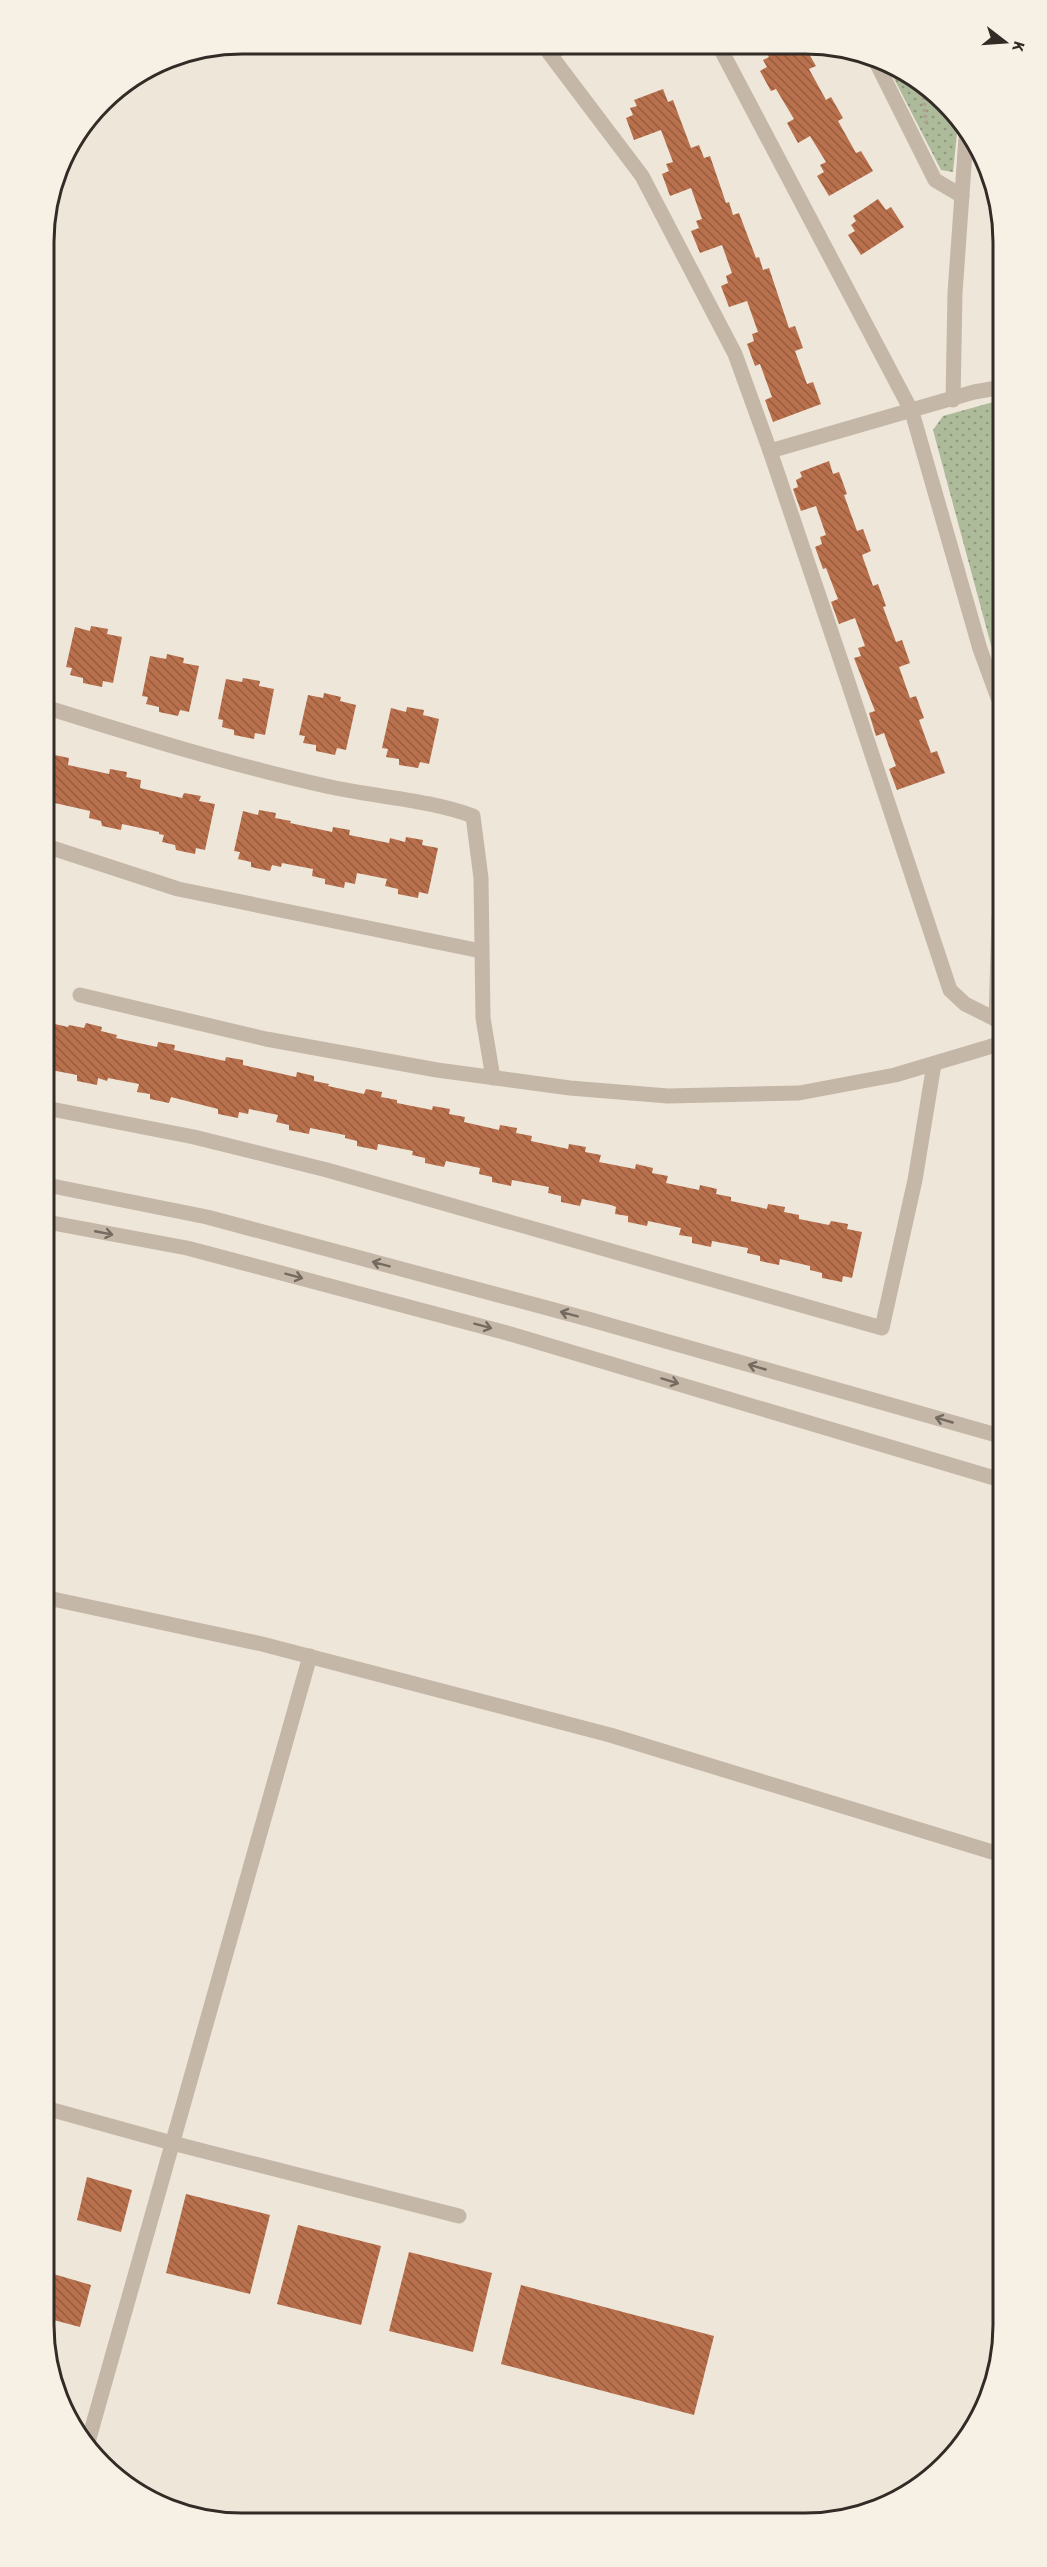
<svg xmlns="http://www.w3.org/2000/svg" width="1047" height="2567" font-family="'Source Sans 3',sans-serif">
<style>
.grass{fill:url(#grass-dots)}
.building{fill:url(#building-back-hatch)}
.lines{fill:none;stroke-linecap:round;stroke-linejoin:round}
.path{stroke:#b0a191;stroke-width:4;stroke-dasharray:3 3;stroke-linecap:butt}
.minor{stroke:#c5b7a7;stroke-width:15}
.oneway{stroke:#746a60}
.rim{fill:none;stroke:#322b26;stroke-width:3}
</style>
<defs>
<pattern id="grass-dots" width="8" height="8" patternUnits="userSpaceOnUse" patternTransform="scale(1.5)"><rect width="8" height="8" fill="#aebb9b"/><path d="M2 2h.1M6 6h.1" fill="none" stroke="#8e987e" stroke-width="1.8" stroke-linecap="round"/></pattern>
<pattern id="building-back-hatch" width="6" height="6" patternUnits="userSpaceOnUse" patternTransform="scale(1.5)"><rect width="6" height="6" fill="#b9704c"/><path d="M-1 5l2 2M0 0l6 6M5-1l2 2" fill="none" stroke="#975c3f"/></pattern>
</defs>
<rect width="100%" height="100%" fill="#eee6d9"/>
<g class="grass">
<path d="M 885,61 L 893,64 L 945,101 L 958,123 L 953,172 L 941,170 Z"/>
<path d="M 997,401 L 998,671 L 933,430 L 943,416 Z"/>
</g>
<g class="building">
<path d="M 763,47 L 805,47 L 816,66 L 809,69 L 826,100 L 831,97 L 843,118 L 838,121 L 856,153 L 861,151 L 873,171 L 829,196 L 817,176 L 824,172 L 820,165 L 826,162 L 810,136 L 798,143 L 787,123 L 794,119 L 776,89 L 771,91 L 760,71 L 767,67 L 763,60 L 769,57 Z"/>
<path d="M 663,89 L 668,102 L 673,100 L 691,148 L 699,145 L 704,158 L 710,156 L 726,203 L 729,202 L 733,215 L 739,213 L 756,258 L 759,257 L 763,270 L 769,268 L 789,328 L 795,326 L 803,348 L 795,351 L 807,384 L 813,382 L 821,404 L 773,422 L 765,400 L 772,397 L 760,364 L 755,366 L 747,344 L 754,341 L 752,334 L 758,332 L 747,301 L 729,307 L 721,286 L 728,283 L 726,276 L 732,273 L 722,245 L 700,253 L 691,231 L 699,228 L 696,221 L 702,219 L 691,188 L 670,196 L 662,174 L 669,171 L 666,164 L 673,162 L 661,130 L 634,140 L 626,118 L 633,115 L 630,108 L 637,106 L 634,100 Z"/>
<path d="M 878,199 L 886,210 L 891,207 L 904,227 L 861,255 L 848,235 L 855,231 L 851,225 L 856,221 L 853,216 Z"/>
<path d="M 829,461 L 833,474 L 839,472 L 847,494 L 844,495 L 857,531 L 863,529 L 871,551 L 862,555 L 873,586 L 878,584 L 886,606 L 883,607 L 896,642 L 902,640 L 910,663 L 899,667 L 910,698 L 916,696 L 924,718 L 919,720 L 931,753 L 937,751 L 945,773 L 897,790 L 889,769 L 896,766 L 884,733 L 876,736 L 869,713 L 875,711 L 854,658 L 861,656 L 858,648 L 865,646 L 855,618 L 839,624 L 831,602 L 838,599 L 826,568 L 823,569 L 815,547 L 822,544 L 820,537 L 826,535 L 816,506 L 801,511 L 793,489 L 798,487 L 796,480 L 802,477 L 800,472 Z"/>
<path d="M 91,626 L 108,629 L 107,634 L 122,637 L 113,683 L 103,681 L 102,687 L 83,683 L 83,678 L 70,675 L 72,668 L 66,667 L 75,627 L 90,631 Z"/>
<path d="M 167,654 L 184,658 L 183,663 L 199,666 L 189,712 L 180,710 L 178,716 L 159,712 L 159,707 L 146,704 L 148,697 L 142,696 L 150,656 L 166,659 Z"/>
<path d="M 243,678 L 260,681 L 259,686 L 274,689 L 265,735 L 255,733 L 254,739 L 234,735 L 234,730 L 222,727 L 223,720 L 218,719 L 226,679 L 242,682 Z"/>
<path d="M 324,693 L 341,697 L 340,701 L 356,705 L 346,750 L 337,748 L 335,755 L 316,751 L 316,745 L 303,743 L 305,736 L 299,735 L 308,695 L 323,698 Z"/>
<path d="M 407,707 L 424,710 L 423,715 L 439,719 L 429,764 L 420,762 L 418,768 L 399,765 L 399,759 L 386,757 L 388,749 L 382,748 L 391,708 L 406,712 Z"/>
<path d="M 45,753 L 69,758 L 68,765 L 109,774 L 110,769 L 127,772 L 126,777 L 141,780 L 140,788 L 182,798 L 184,793 L 201,796 L 199,801 L 215,804 L 205,850 L 196,848 L 195,854 L 176,850 L 175,845 L 162,842 L 164,835 L 159,834 L 159,832 L 122,824 L 121,830 L 102,826 L 101,821 L 89,818 L 90,811 L 46,801 Z"/>
<path d="M 259,810 L 276,813 L 275,818 L 291,821 L 290,823 L 332,832 L 333,827 L 350,830 L 349,835 L 389,843 L 390,838 L 405,842 L 406,837 L 423,840 L 422,845 L 438,848 L 428,894 L 419,892 L 418,898 L 398,894 L 398,889 L 385,886 L 387,879 L 357,873 L 355,884 L 345,882 L 344,888 L 325,884 L 325,879 L 312,876 L 313,869 L 282,863 L 281,867 L 272,865 L 270,871 L 251,867 L 251,862 L 238,859 L 240,852 L 234,851 L 243,811 L 258,815 Z"/>
<path d="M 46,1022 L 68,1027 L 69,1025 L 84,1028 L 86,1023 L 102,1027 L 101,1031 L 117,1035 L 116,1038 L 157,1047 L 158,1042 L 175,1045 L 174,1050 L 225,1061 L 226,1057 L 243,1060 L 243,1065 L 296,1077 L 297,1072 L 314,1076 L 314,1081 L 329,1084 L 328,1086 L 364,1094 L 366,1089 L 382,1092 L 381,1097 L 397,1100 L 397,1103 L 432,1110 L 433,1106 L 450,1109 L 449,1114 L 465,1117 L 464,1122 L 499,1130 L 500,1125 L 517,1128 L 516,1133 L 532,1136 L 531,1141 L 568,1149 L 569,1144 L 586,1147 L 585,1152 L 601,1155 L 599,1162 L 635,1169 L 636,1164 L 653,1168 L 652,1173 L 668,1176 L 666,1183 L 699,1190 L 700,1185 L 717,1189 L 716,1194 L 731,1197 L 731,1201 L 767,1209 L 768,1204 L 785,1207 L 784,1212 L 799,1215 L 799,1219 L 829,1225 L 831,1221 L 848,1224 L 847,1229 L 862,1232 L 852,1278 L 843,1276 L 842,1282 L 822,1278 L 822,1273 L 810,1270 L 810,1266 L 780,1259 L 779,1265 L 760,1261 L 760,1256 L 747,1253 L 748,1248 L 712,1241 L 711,1247 L 692,1243 L 692,1237 L 679,1235 L 681,1228 L 648,1221 L 647,1226 L 628,1222 L 628,1216 L 615,1214 L 616,1207 L 611,1205 L 582,1199 L 580,1206 L 561,1202 L 561,1196 L 548,1193 L 549,1187 L 512,1180 L 511,1186 L 492,1182 L 492,1177 L 479,1174 L 480,1168 L 446,1161 L 444,1167 L 425,1163 L 425,1158 L 412,1155 L 413,1151 L 378,1144 L 377,1150 L 357,1146 L 357,1141 L 345,1138 L 345,1135 L 310,1128 L 309,1134 L 289,1130 L 289,1125 L 276,1122 L 278,1115 L 249,1109 L 248,1114 L 239,1112 L 238,1118 L 218,1114 L 218,1109 L 171,1097 L 169,1103 L 150,1099 L 150,1094 L 137,1092 L 139,1084 L 108,1078 L 107,1081 L 98,1078 L 97,1085 L 77,1081 L 77,1075 L 46,1069 Z"/>
<path d="M 87,2177 L 132,2190 L 121,2232 L 77,2220 Z"/>
<path d="M 186,2194 L 270,2215 L 250,2294 L 166,2273 Z"/>
<path d="M 298,2225 L 381,2246 L 361,2325 L 277,2304 Z"/>
<path d="M 409,2252 L 492,2273 L 473,2352 L 389,2331 Z"/>
<path d="M 50,2273 L 91,2285 L 80,2327 L 50,2319 Z"/>
<path d="M 521,2285 L 714,2336 L 694,2415 L 501,2364 Z"/>
</g>
<g class="lines">
<path class="path" d="M 922,85 L 926,123"/>
<g class="minor">
<path d="M 566,46 L 549,53 L 642,176 L 735,354 L 770,451 L 843,667 L 950,990 L 965,1004 L 999,1021"/>
<path d="M 719,46 L 912,412 L 980,649 L 998,698"/>
<path d="M 874,58 L 935,180 L 962,196"/>
<path d="M 953,400 L 955,293 L 966,138"/>
<path d="M 770,451 L 974,392 L 997,388"/>
<path d="M 45,707 C 138,736 231,765 326,786 C 375,797 426,799 473,816 L 481,878 L 483,1018 L 493,1078"/>
<path d="M 46,846 L 178,889 L 481,951"/>
<path d="M 80,995 L 266,1039 L 437,1070 L 570,1088 L 668,1096 L 799,1093 L 895,1075 L 999,1044"/>
<path d="M 996,1020 L 999,918"/>
<path d="M 46,1108 L 194,1137 L 327,1170 L 882,1328 L 915,1180 L 934,1064"/>
<path d="M 47,1185 L 207,1217 L 588,1319 L 1000,1436"/>
<path d="M 47,1222 L 187,1248 L 507,1333 L 1001,1480"/>
<path d="M 48,1598 L 262,1644 L 610,1735 L 1002,1855"/>
<path d="M 49,2109 L 172,2143 L 459,2216"/>
<path d="M 88,2442 L 310,1656"/>
</g>
</g>
<defs><path id="oneway-shaft" d="M-6 0H5M1.5-3L5.5 0L1.5 3" fill="none" stroke-width="1.6" stroke-linecap="round" stroke-linejoin="round" transform="scale(1.5)"/></defs>
<g class="oneway">
<use href="#oneway-shaft" transform="translate(104 1233) rotate(11)"/>
<use href="#oneway-shaft" transform="translate(381 1264) rotate(-165)"/>
<use href="#oneway-shaft" transform="translate(294 1276) rotate(15)"/>
<use href="#oneway-shaft" transform="translate(569 1314) rotate(-165)"/>
<use href="#oneway-shaft" transform="translate(483 1326) rotate(15)"/>
<use href="#oneway-shaft" transform="translate(757 1367) rotate(-164)"/>
<use href="#oneway-shaft" transform="translate(670 1381) rotate(17)"/>
<use href="#oneway-shaft" transform="translate(944 1420) rotate(-164)"/>
</g>
<path d="M0 0H1047V2567H0ZM242 54H805A188 188 0 0 1 993 242V2325A188 188 0 0 1 805 2513H242A188 188 0 0 1 54 2325V242A188 188 0 0 1 242 54Z" fill="#f7f0e5" fill-rule="evenodd"/>
<path class="rim" d="M242 54H805A188 188 0 0 1 993 242V2325A188 188 0 0 1 805 2513H242A188 188 0 0 1 54 2325V242A188 188 0 0 1 242 54Z"/>
<g transform="translate(1005 42) rotate(107)" stroke="#f7f0e5" stroke-width="4.5" paint-order="stroke">
<path d="M0-4.5L10 22L0 15L-10 22Z" fill="#322b26"/>
<text y="-9" font-size="16" font-weight="bold" text-anchor="middle" fill="#322b26">K</text>
</g>
</svg>
